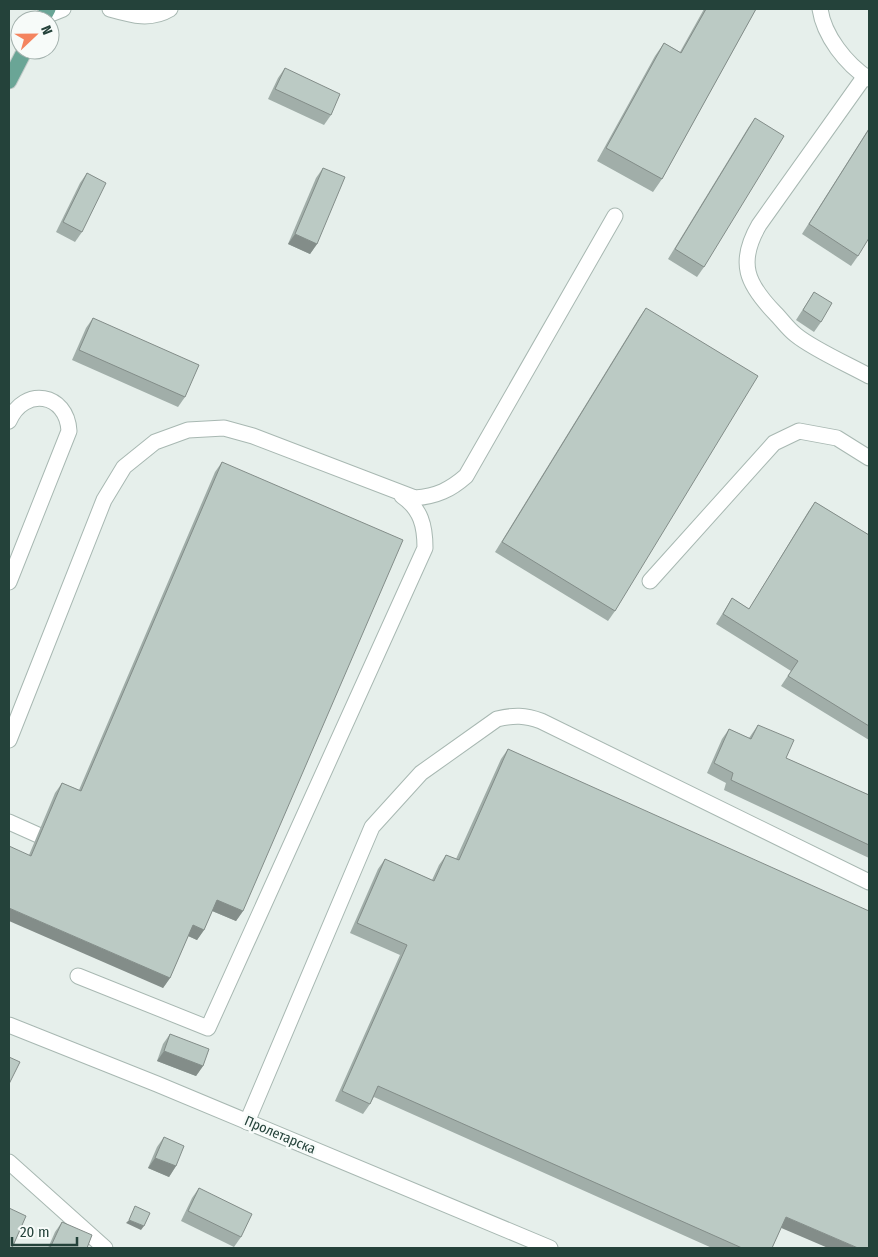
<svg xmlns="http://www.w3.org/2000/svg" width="878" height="1257" font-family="'Fira Sans Condensed',sans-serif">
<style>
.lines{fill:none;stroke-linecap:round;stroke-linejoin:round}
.minor-casing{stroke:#a8b8b2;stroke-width:17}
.major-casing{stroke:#c2cac8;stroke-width:17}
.minor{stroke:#fff;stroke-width:15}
.major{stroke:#6aa596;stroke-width:15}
.wall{fill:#a1aea9}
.shaded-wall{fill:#838d89}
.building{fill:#bbcac4;stroke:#838d89}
.labels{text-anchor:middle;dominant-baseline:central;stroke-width:5;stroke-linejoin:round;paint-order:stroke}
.street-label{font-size:14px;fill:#24423a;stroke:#f7fbf9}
</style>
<rect width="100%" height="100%" fill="#e6efeb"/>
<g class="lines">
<defs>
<g id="minor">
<path d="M 110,9 C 131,15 150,21 170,9"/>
<path d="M 820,9 C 824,36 846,64 869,79"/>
<path d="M 43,17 L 63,9"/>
<path d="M 865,76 L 759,225 C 737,263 747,284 775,313 C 782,320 788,329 796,335 C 813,349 849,365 869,376"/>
<path d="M 9,421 C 24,386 67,393 69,431 L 9,582"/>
<path d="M 650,581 L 774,443 L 799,431 L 837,438 L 869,458"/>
<path d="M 9,740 L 104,500 L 124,467 L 155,442 L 188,430 L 224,428 L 253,436 L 415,498 C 437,496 450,490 466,476 L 615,216"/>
<path d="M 9,822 L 38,835"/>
<path d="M 78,976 L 208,1028 L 425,548 C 425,526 421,509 402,496"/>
<path d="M 9,1025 L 157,1084 L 550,1248"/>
<path d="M 247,1122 L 372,827 L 421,773 L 497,719 C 514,715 525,715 541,721 L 869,882"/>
<path d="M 9,1162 L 105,1248"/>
</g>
<g id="major">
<path d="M 42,20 L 48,9"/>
<path d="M 9,81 L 25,50"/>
</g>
</defs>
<use href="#minor" class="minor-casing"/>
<use href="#major" class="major-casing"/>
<use href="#minor" class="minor"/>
<use href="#major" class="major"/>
</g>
<g class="wall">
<path d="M 704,9 L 756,9 L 662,179 L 653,192 L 597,161 L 655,56 L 664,43 L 680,52 Z"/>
<path d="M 285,68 L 331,115 L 324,125 L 268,99 L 278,78 Z"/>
<path d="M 755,118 L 704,267 L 697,277 L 668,259 L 748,128 Z"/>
<path d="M 869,128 L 858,256 L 851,266 L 802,234 Z"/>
<path d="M 323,168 L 317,244 L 310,254 L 288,244 L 316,178 Z"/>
<path d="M 87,173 L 82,232 L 75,242 L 56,232 L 80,183 Z"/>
<path d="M 814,292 L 821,322 L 814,332 L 796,320 Z"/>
<path d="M 646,308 L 615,611 L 608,621 L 495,552 L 639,318 Z"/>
<path d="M 93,318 L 185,397 L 178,407 L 72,360 L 86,328 Z"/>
<path d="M 222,462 L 243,911 L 236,921 L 212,911 L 204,930 L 197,940 L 188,936 L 170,978 L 163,988 L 29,855 L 55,793 L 62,783 L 79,790 L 215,472 Z"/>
<path d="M 815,502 L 869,535 L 869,740 L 781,686 L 791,671 L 716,624 L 732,598 L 749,609 L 808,512 Z"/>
<path d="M 758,725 L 786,758 L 869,795 L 869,858 L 724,790 L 726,783 L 707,773 L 722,739 L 729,729 L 749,738 Z"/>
<path d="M 508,749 L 781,1228 L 772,1248 L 712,1248 L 374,1097 L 370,1104 L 363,1114 L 335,1101 L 400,955 L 350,933 L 378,869 L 385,859 L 432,880 L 439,865 L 446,855 L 456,859 L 501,759 Z"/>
<path d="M 170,1034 L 203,1066 L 196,1076 L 157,1061 L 163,1044 Z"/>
<path d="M 164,1137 L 176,1166 L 169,1177 L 148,1168 L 157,1147 Z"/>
<path d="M 199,1188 L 241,1237 L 234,1247 L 181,1221 L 192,1198 Z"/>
<path d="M 62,1222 L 87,1248 L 48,1248 L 55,1232 Z"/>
</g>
<g class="shaded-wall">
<path d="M 295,234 L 317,244 L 310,254 L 288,244 Z"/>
<path d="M 217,900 L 243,911 L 236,921 L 210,910 Z"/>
<path d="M 9,908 L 170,978 L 163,988 L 9,921 Z"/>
<path d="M 193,925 L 204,930 L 197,940 L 186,935 Z"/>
<path d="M 164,1051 L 203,1066 L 196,1076 L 157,1061 Z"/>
<path d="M 155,1158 L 176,1166 L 169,1177 L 148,1168 Z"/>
<path d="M 786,1217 L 858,1248 L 828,1248 L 779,1227 Z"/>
<path d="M 129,1220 L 144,1226 L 141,1230 L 126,1223 Z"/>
</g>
<g class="building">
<path d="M 706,9 L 756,9 L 662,179 L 606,148 L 664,43 L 681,53 Z"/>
<path d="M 285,68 L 340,94 L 331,115 L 275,89 Z"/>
<path d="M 755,118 L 784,136 L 704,267 L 675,249 Z"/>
<path d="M 869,129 L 869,238 L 858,256 L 809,224 Z"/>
<path d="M 323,168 L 345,177 L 317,244 L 295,234 Z"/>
<path d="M 87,173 L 106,183 L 82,232 L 63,222 Z"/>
<path d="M 814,292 L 832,303 L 821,322 L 803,310 Z"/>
<path d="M 646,308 L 758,376 L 615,611 L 502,542 Z"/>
<path d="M 93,318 L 199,365 L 185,397 L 79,350 Z"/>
<path d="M 222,462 L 403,540 L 243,911 L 217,900 L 204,930 L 193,925 L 170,978 L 9,908 L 9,846 L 31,856 L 62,783 L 81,791 Z"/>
<path d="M 815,502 L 869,535 L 869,726 L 788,676 L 798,661 L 723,614 L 732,598 L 749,609 Z"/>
<path d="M 758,725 L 794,740 L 786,758 L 869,795 L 869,845 L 731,780 L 733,773 L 714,763 L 729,729 L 751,739 Z"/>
<path d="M 508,749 L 869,911 L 869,1248 L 858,1248 L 786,1217 L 772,1248 L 742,1248 L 378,1086 L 370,1104 L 342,1091 L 407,945 L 357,923 L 385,859 L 434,881 L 446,855 L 459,860 Z"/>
<path d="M 170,1034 L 209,1049 L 203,1066 L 164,1051 Z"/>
<path d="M 9,1057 L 20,1062 L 9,1084 Z"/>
<path d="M 164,1137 L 184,1146 L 176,1166 L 155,1158 Z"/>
<path d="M 199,1188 L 252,1214 L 241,1237 L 188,1211 Z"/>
<path d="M 135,1206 L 150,1213 L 144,1226 L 129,1220 Z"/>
<path d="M 9,1208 L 26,1216 L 12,1248 L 9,1248 Z"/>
<path d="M 62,1222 L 92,1235 L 87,1248 L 50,1248 Z"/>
</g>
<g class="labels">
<g class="street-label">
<text transform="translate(280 1135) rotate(23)">Пролетарска</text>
</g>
</g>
<rect width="878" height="1257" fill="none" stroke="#24423a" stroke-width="20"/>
<g transform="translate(35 35) rotate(68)"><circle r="24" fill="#f7fbf9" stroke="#a3b1ad"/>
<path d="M0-4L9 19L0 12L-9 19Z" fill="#f4845f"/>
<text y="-8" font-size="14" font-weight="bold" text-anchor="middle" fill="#24423a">N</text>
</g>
<path d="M12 1237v8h65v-8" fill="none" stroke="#24423a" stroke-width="2.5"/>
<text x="20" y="1237" font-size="15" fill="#24423a" stroke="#f7fbf9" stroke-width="4" paint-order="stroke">20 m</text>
</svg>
